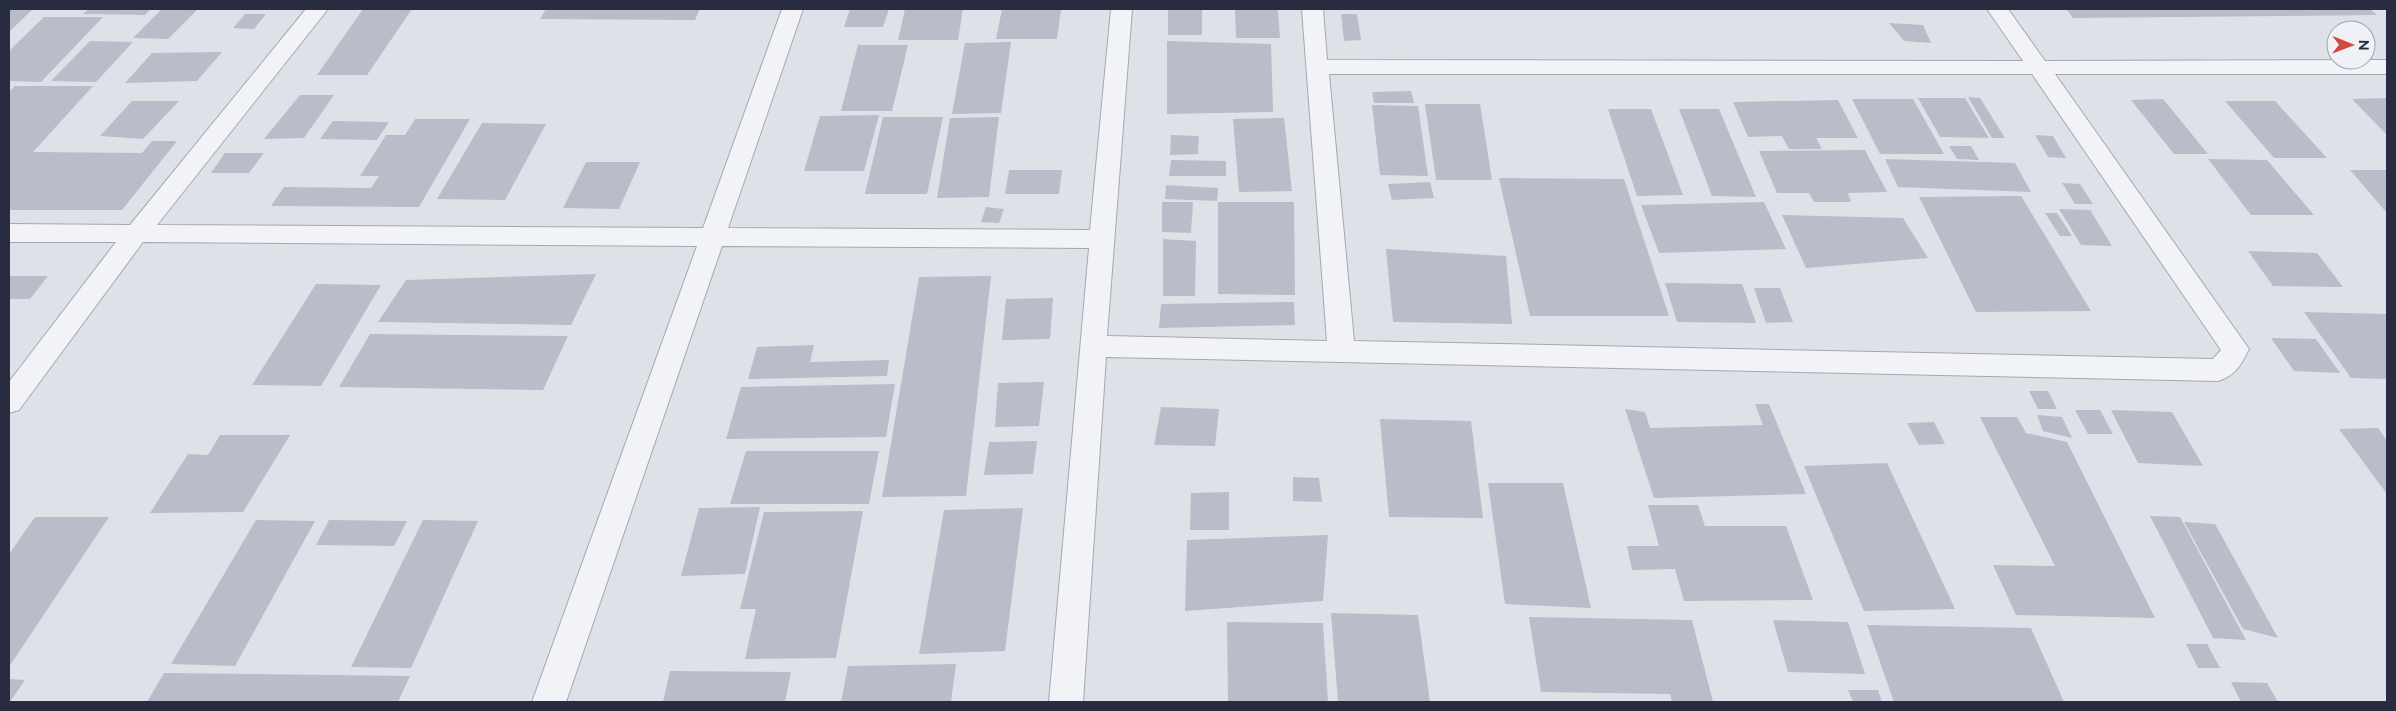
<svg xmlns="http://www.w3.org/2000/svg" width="2396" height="711" font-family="Raleway,sans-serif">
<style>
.building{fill:#babcc9}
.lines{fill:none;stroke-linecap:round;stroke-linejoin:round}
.minor-casing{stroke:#a4a7b3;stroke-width:2}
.minor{fill:#f2f3f7;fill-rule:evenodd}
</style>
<rect width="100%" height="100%" fill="#dfe1e9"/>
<g class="building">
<path d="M 9,9 L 33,9 L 9,32 Z"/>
<path d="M 89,9 L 150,9 L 145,15 L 83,14 Z"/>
<path d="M 162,9 L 198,9 L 168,39 L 133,38 Z"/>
<path d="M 363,9 L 412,9 L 367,75 L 317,75 Z"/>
<path d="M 546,9 L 700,9 L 695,20 L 540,19 Z"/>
<path d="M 850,9 L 889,9 L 883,27 L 844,27 Z"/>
<path d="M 905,9 L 963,9 L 958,40 L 898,40 Z"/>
<path d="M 1002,9 L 1061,9 L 1057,39 L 996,39 Z"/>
<rect x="1168" y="9" width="34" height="26"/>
<path d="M 1235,9 L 1278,9 L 1280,38 L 1236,38 Z"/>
<path d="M 2066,9 L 2370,9 L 2377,15 L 2073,18 Z"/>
<path d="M 245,14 L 266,14 L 254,29 L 233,28 Z"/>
<path d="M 1341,14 L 1357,14 L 1361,40 L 1344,41 Z"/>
<path d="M 44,17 L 103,17 L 41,82 L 9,81 L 9,51 Z"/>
<path d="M 1889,23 L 1923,25 L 1931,43 L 1904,41 Z"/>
<path d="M 90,41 L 133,42 L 96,82 L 51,81 Z"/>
<path d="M 1167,41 L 1271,44 L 1273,112 L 1167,114 Z"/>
<path d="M 1011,42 L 1001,113 L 952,114 L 965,43 Z"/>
<path d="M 858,45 L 908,45 L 892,111 L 841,111 Z"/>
<path d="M 222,52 L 197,81 L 125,83 L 152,53 Z"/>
<path d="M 15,86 L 93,86 L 33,152 L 142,153 L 152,141 L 177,141 L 122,210 L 9,210 L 9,92 Z"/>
<path d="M 1411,91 L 1414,103 L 1374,103 L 1372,92 Z"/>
<path d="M 300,95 L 334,95 L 304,138 L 264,139 Z"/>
<path d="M 1968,97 L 1980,98 L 2005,138 L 1992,138 Z"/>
<path d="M 1918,98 L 1965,98 L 1989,138 L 1940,137 Z"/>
<path d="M 2387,98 L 2387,135 L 2352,99 Z"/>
<path d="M 1852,99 L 1913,99 L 1944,154 L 1880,154 Z"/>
<path d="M 2163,99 L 2208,154 L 2174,154 L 2131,100 Z"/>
<path d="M 1838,100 L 1858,138 L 1816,138 L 1822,149 L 1789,149 L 1782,136 L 1748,137 L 1733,102 Z"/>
<path d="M 132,101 L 179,101 L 143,139 L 100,136 Z"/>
<path d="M 2225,101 L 2275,101 L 2327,158 L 2274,158 Z"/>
<path d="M 1425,104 L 1480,104 L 1492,180 L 1436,180 Z"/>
<path d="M 1372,105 L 1418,106 L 1428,176 L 1380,175 Z"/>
<path d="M 1608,109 L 1651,109 L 1683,195 L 1637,196 Z"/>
<path d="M 1679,109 L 1719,109 L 1756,197 L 1712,196 Z"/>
<path d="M 879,115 L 864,171 L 804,171 L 820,116 Z"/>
<path d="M 883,117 L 943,117 L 927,194 L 865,194 Z"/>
<path d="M 999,117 L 989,197 L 937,198 L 950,118 Z"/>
<path d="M 1284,118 L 1292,191 L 1239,192 L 1233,119 Z"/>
<path d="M 415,119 L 470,119 L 419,207 L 271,206 L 284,187 L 371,188 L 379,176 L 360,176 L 386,135 L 405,135 Z"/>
<path d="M 333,121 L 389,122 L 377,140 L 320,139 Z"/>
<path d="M 482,123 L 546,124 L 505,200 L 437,199 Z"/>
<path d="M 1171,135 L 1199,136 L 1198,154 L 1170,155 Z"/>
<path d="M 2035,135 L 2053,136 L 2066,158 L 2048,157 Z"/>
<path d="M 1949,146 L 1971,146 L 1979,160 L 1957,159 Z"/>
<path d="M 1865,150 L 1887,192 L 1848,193 L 1851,202 L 1814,202 L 1809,193 L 1777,193 L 1759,151 Z"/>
<path d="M 225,153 L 264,153 L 249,173 L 211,173 Z"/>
<path d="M 1885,159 L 2015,163 L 2031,192 L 1898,187 Z"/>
<path d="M 2208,159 L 2267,160 L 2314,215 L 2251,215 Z"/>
<path d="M 1171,160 L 1226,161 L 1226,176 L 1169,176 Z"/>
<path d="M 586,162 L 640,162 L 619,209 L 563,208 Z"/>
<path d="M 1009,170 L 1062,170 L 1059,194 L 1005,194 Z"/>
<path d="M 2350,170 L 2387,170 L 2387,213 Z"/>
<path d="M 1499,178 L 1624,179 L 1669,316 L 1530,316 Z"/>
<path d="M 1430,182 L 1434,198 L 1392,200 L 1388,184 Z"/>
<path d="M 2062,183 L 2080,184 L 2093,204 L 2075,204 Z"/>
<path d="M 1166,185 L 1218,188 L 1217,201 L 1165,199 Z"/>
<path d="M 2021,196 L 2091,311 L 1976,312 L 1919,197 Z"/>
<path d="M 1162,202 L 1193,202 L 1191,233 L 1162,232 Z"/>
<path d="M 1218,202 L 1294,202 L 1295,295 L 1218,294 Z"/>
<path d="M 1764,202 L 1786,249 L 1659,253 L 1641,205 Z"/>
<path d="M 986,207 L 1004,209 L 999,223 L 981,222 Z"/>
<path d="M 2059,209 L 2090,210 L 2112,246 L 2081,245 Z"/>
<path d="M 2045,213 L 2057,213 L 2072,236 L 2060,236 Z"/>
<path d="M 1782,215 L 1903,218 L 1928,258 L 1806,268 Z"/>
<path d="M 1163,239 L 1196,241 L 1195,296 L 1163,296 Z"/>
<path d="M 1386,249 L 1506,256 L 1512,324 L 1393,322 Z"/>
<path d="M 2248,251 L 2317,253 L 2343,287 L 2273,286 Z"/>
<path d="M 596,274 L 571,325 L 378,322 L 406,280 Z"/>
<path d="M 9,276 L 48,276 L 30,299 L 9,299 Z"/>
<path d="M 991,276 L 966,496 L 882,497 L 919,277 Z"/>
<path d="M 1665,283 L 1742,284 L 1756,323 L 1677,322 Z"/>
<path d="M 316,284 L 381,285 L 321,386 L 252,385 Z"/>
<path d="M 1754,288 L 1780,288 L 1793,322 L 1766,323 Z"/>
<path d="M 1053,298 L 1050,339 L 1002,340 L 1006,299 Z"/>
<path d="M 1294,302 L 1295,325 L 1159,328 L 1161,304 Z"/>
<path d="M 2304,312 L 2387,314 L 2387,379 L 2351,378 Z"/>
<path d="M 370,334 L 568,336 L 543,390 L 339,387 Z"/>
<path d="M 2271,338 L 2316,339 L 2340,373 L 2294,371 Z"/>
<path d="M 814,345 L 810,362 L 889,360 L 887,376 L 748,379 L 757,347 Z"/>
<path d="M 1044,382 L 1039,426 L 995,427 L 998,383 Z"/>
<path d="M 895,384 L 886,437 L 726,439 L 741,387 Z"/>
<path d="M 2029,391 L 2048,391 L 2057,409 L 2038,409 Z"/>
<path d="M 1755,404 L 1769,404 L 1806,494 L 1654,498 L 1625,409 L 1645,412 L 1650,428 L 1763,425 Z"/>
<path d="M 1161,407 L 1219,409 L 1215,446 L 1154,445 Z"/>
<path d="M 2075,410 L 2100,410 L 2113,434 L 2088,434 Z"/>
<path d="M 2111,410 L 2172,412 L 2203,466 L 2138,463 Z"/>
<path d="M 2037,415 L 2062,417 L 2072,438 L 2043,431 Z"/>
<path d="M 1980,417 L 2017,417 L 2026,433 L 2067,442 L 2155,618 L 2016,615 L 1993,565 L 2055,566 Z"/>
<path d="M 1380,419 L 1471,421 L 1483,518 L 1389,517 Z"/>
<path d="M 1934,422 L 1945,444 L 1919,445 L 1907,423 Z"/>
<path d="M 2378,428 L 2387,441 L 2387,494 L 2339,429 Z"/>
<path d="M 220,435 L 290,435 L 243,512 L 150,513 L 188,454 L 208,455 Z"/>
<path d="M 1037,441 L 1033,474 L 984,475 L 989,442 Z"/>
<path d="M 746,451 L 879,451 L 869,504 L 730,504 Z"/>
<path d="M 1887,463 L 1955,609 L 1864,611 L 1804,466 Z"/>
<path d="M 1293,477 L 1319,478 L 1322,502 L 1293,501 Z"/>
<path d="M 1488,483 L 1563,483 L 1591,608 L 1505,604 Z"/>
<path d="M 1229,492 L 1229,530 L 1190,530 L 1191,493 Z"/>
<path d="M 1648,505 L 1698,505 L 1705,526 L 1786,526 L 1813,600 L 1684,601 L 1675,569 L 1632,570 L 1627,546 L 1659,546 Z"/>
<path d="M 760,507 L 745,574 L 681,576 L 699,508 Z"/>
<path d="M 1023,508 L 1005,651 L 919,654 L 944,510 Z"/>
<path d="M 863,511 L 836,658 L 745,659 L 756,609 L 740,609 L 764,512 Z"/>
<path d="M 2150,516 L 2180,517 L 2246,640 L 2213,638 Z"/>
<path d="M 35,517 L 109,517 L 9,667 L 9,554 Z"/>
<path d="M 256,520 L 315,521 L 235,666 L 171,664 Z"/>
<path d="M 329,520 L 407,521 L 394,546 L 316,545 Z"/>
<path d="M 423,520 L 478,521 L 411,668 L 351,667 Z"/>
<path d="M 2184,522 L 2215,524 L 2278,638 L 2243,629 Z"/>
<path d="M 1328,535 L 1323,601 L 1185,611 L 1187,540 Z"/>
<path d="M 1331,613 L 1418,615 L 1430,702 L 1338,702 Z"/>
<path d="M 1529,617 L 1692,620 L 1713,702 L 1672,702 L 1670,694 L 1541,692 Z"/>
<path d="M 1773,620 L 1848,622 L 1865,674 L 1788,672 Z"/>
<path d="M 1227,622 L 1323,623 L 1328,702 L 1228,702 Z"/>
<path d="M 1867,625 L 2031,628 L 2064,702 L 1894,702 Z"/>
<path d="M 2186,644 L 2207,644 L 2220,668 L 2198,668 Z"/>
<path d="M 956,664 L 951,702 L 841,702 L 848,666 Z"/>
<path d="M 670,671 L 791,672 L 785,702 L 663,702 Z"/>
<path d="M 164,673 L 410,676 L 398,702 L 147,702 Z"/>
<path d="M 9,679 L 25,680 L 10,702 L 9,702 Z"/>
<path d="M 2231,682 L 2267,683 L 2278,702 L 2241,702 Z"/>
<path d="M 1848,690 L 1878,690 L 1882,702 L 1853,702 Z"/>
</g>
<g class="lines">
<defs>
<path id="minor" d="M 306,9 L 328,9 L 157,225 L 703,228 L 782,9 L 803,9 L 728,228 L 1090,230 L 1111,9 L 1132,9 L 1107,336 L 1327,341 L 1302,9 L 1323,9 L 1327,60 L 2023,61 L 1987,9 L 2008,9 L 2045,61 L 2387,60 L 2387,74 L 2055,74 L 2249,349 C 2241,365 2236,375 2218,381 L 1106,357 L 1083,702 L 1049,702 L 1089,248 L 722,246 L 566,702 L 532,702 L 697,246 L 143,242 L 19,410 L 9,413 L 9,382 L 116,242 L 9,242 L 9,224 L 130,225 ZM 1329,74 L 2032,74 L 2221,350 L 2213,359 L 1354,341 Z"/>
</defs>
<use href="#minor" class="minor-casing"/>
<use href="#minor" class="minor"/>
</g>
<rect width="2396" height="711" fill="none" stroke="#282c40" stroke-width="20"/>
<g transform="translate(2351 45) rotate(91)"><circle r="24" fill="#eff1f6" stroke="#9fa2ad"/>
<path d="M0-4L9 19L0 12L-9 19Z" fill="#d04a42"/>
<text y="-8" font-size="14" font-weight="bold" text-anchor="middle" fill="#282c40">N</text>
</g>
</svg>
